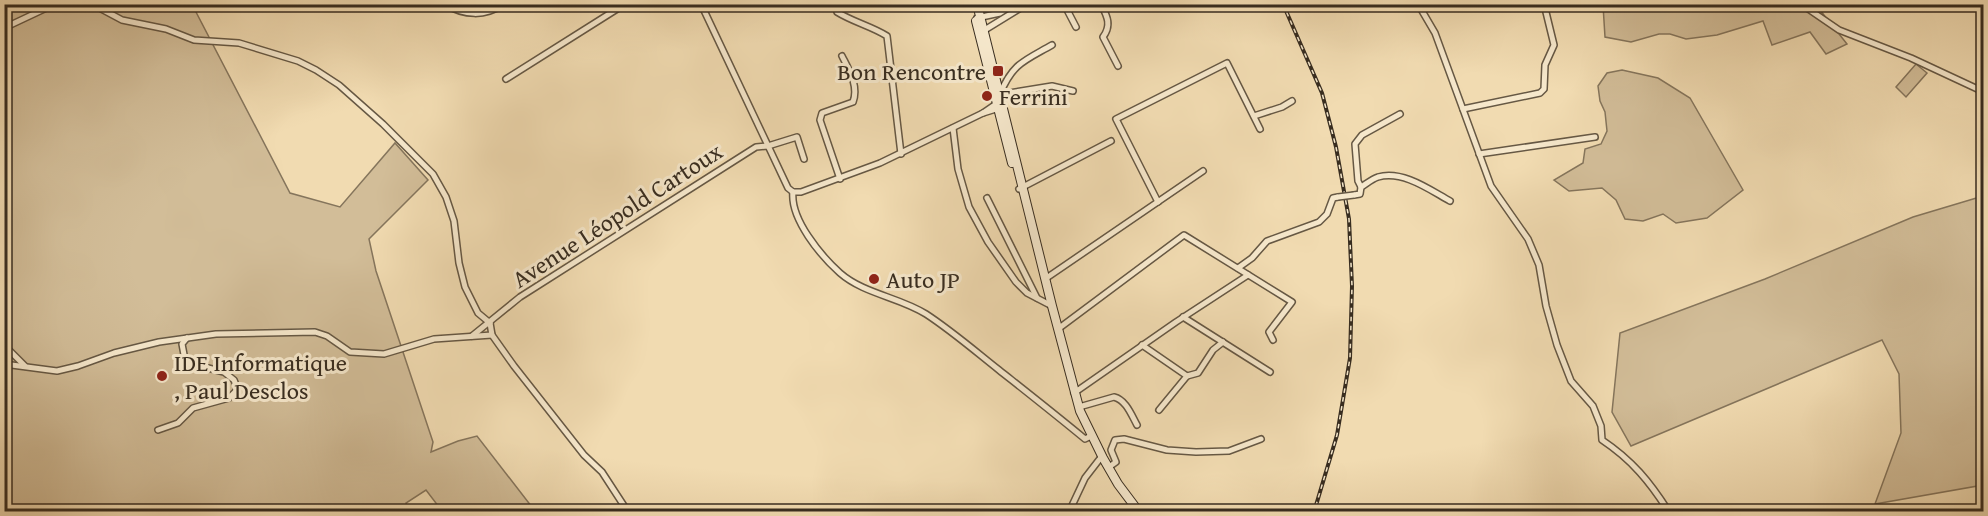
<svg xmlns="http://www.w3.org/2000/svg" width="1988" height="516" font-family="'Gentium Book Plus',serif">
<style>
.green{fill:#d2bd98;stroke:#85755c;stroke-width:1.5}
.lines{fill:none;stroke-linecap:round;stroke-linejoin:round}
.minor-casing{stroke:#665844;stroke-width:8}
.secondary-casing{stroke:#382d20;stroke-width:10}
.minor{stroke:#f6e8cc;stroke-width:5}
.secondary{stroke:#f6e8cc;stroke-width:8}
.rail-casing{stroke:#382d20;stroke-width:4}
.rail{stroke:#f6e8cc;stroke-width:1.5;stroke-dasharray:4.5;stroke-linecap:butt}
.minor-bridge-casing{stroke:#665844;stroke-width:8;stroke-linecap:butt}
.minor-bridge{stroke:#f6e8cc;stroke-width:5}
.poi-dot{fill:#8f2418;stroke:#f6e8cc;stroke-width:2}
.labels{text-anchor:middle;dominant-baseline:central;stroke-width:6;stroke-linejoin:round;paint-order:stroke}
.poi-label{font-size:24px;fill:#382d20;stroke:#f6e8cc;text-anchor:start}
.street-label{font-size:24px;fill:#382d20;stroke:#f6e8cc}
</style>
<rect width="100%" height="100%" fill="#f1dbb1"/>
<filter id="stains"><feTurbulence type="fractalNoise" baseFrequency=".00333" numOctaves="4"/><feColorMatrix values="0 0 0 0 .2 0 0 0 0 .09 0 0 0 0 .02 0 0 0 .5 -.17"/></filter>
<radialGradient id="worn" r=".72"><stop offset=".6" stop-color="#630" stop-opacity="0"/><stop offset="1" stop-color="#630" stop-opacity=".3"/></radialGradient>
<g class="green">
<path d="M 4,5 L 207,5 L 196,12 L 290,193 L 340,207 L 395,143 L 428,180 L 369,239 L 376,271 L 433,442 L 431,452 L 458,441 L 477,436 L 535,511 L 442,511 L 426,490 L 406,503 L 410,511 L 5,511 Z"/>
<path d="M 1603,5 L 1816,5 L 1847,44 L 1826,54 L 1810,32 L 1772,45 L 1763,21 L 1717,35 L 1686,39 L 1670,34 L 1659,34 L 1631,42 L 1605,37 Z"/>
<path d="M 1916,64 L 1927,73 L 1906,97 L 1896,87 Z"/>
<path d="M 1622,70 L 1658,78 L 1690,98 L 1743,190 L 1707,218 L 1676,223 L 1663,214 L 1643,221 L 1625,219 L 1616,200 L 1602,188 L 1569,191 L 1554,180 L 1583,163 L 1585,149 L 1601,144 L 1607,131 L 1605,112 L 1600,101 L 1598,86 L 1607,73 Z"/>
<path d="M 1983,196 L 1983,485 L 1875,504 L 1901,433 L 1899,374 L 1882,340 L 1631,446 L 1612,412 L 1620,333 L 1765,279 L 1913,217 Z"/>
</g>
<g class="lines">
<defs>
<g id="minor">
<path d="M 92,4 L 122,20 L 166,29 L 194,40 L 239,43 L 298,61 L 316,70 L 339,85 L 383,124 L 433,174 L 446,197 L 454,221 L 459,263 L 465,287 L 478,313 L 490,323"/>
<path d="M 445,4 C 464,16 485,17 504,4"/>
<path d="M 701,4 L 788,188 L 793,192"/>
<path d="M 835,4 L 837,12 C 853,22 871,26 887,36 L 901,154"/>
<path d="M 1064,4 L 1076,27"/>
<path d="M 1101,4 C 1107,16 1112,25 1103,37 L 1118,66"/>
<path d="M 1418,4 L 1435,33 L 1491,186 L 1528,239 L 1539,265 L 1546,306 L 1557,345 L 1571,381 L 1593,406 L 1601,426 L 1602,440 C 1632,460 1650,482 1669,512"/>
<path d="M 1801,4 L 1839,30 L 1911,58 L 1984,92"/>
<path d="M 977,18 L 1000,13 L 1014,4"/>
<path d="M 4,28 L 55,4"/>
<path d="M 983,31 L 1027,4"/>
<path d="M 506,79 L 625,4"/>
<path d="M 1000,94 C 1013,63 1024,61 1052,45"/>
<path d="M 997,95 L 1052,86 L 1073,91"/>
<path d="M 1463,109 L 1540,93 L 1544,89 L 1545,65 L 1554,45 L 1544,4"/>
<path d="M 983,113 L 999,108"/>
<path d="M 1254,116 L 1282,107 L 1292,101"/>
<path d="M 953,128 L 958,169 L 969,207 L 988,242 L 1016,282 L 1027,293 L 1052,306"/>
<path d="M 1479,154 L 1595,137"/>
<path d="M 840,179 L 820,120 L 822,113 L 853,102 C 859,86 849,70 842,56"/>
<path d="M 1361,187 L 1358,181 L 1355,144 L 1362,135 L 1400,114"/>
<path d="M 1019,189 L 1111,141"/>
<path d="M 793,192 C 790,219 821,256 840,273 C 864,294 899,297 926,314 C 952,331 975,351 999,370 C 1028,393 1056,415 1085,439 L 1091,436"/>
<path d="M 793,192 L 801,192 L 880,163 L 983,113 L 999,102"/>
<path d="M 1354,195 L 1360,194 L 1361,187 C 1366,184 1372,179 1378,177 C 1403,170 1430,190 1450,201"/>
<path d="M 987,198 L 1037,298"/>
<path d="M 1158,202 L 1116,119 L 1227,63 L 1260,129"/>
<path d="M 1238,268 L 1252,258 L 1267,241 L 1319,222 L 1327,214 L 1333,198 L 1338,197"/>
<path d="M 1045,279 L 1203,171"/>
<path d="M 1183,317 L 1270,372"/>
<path d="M 490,323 L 492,335 L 514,366 L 584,455 L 602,472 L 628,512"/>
<path d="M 1058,329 L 1184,235 L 1292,302 L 1269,332 L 1273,340"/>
<path d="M 472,336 L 520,297 L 756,147 L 768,146 L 797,137 L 804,159"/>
<path d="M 4,345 L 25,366"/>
<path d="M 1142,345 L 1187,376"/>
<path d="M 4,364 L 57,371 L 78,366 L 114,353 L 159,342 L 216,334 L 315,332 L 327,336 L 350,352 L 384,354 L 434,339 L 492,335"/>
<path d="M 1074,393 L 1176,322 L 1248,275"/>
<path d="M 1079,407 L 1114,397 C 1126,400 1131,414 1137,425"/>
<path d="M 1159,410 L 1187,376 L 1198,373 L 1213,350 L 1223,342"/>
<path d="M 158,430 L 178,423 L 193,408 L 229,398 L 236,391 L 236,385 L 234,380 L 224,372 L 188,363 L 185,360 L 182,344 L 187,338"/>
<path d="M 1109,467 L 1116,462 L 1111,450 L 1115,440 L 1124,439 L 1167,450 L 1196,452 L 1229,451 L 1261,439"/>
<path d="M 1069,512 L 1085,478 L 1102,456"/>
</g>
<g id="secondary">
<path d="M 977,4 L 1052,306 L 1080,411 L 1103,458 L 1118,484 L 1139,512"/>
<path d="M 976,21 L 1012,163"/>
</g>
</defs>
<use href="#minor" class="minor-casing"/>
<use href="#secondary" class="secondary-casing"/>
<use href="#minor" class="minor"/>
<use href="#secondary" class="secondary"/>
<defs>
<path id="rail" d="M 1283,4 L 1322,93 L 1336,147 L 1349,219 L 1352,286 L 1350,358 L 1337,435 L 1314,512"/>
</defs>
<use href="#rail" class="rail-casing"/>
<use href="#rail" class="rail"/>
<defs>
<path id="minor-bridge" d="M 1338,197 L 1354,195"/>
</defs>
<use href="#minor-bridge" class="minor-bridge-casing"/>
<use href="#minor-bridge" class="minor-bridge"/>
</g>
<g class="poi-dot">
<rect x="992" y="65" width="12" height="12" rx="3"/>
<circle cx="987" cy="96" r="6"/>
<circle cx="874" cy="279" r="6"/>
<circle cx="162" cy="376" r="6"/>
</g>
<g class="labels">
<g class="poi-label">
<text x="986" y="71" text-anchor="end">Bon Rencontre</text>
<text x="999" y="96">Ferrini</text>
<text x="886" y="279">Auto JP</text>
<text x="174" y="362">IDE Informatique<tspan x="174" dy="28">, Paul Desclos</tspan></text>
</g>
<g class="street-label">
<text transform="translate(617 215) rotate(-33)">Avenue Léopold Cartoux</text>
</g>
</g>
<rect width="1988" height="516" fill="none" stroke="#f1dbb1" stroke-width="24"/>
<rect x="6" y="6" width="1976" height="504" fill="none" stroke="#382d20" stroke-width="3"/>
<rect x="12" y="12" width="1964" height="492" fill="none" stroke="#382d20" stroke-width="1.5"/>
<rect width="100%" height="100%" filter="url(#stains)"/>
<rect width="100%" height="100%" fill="url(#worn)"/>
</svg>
